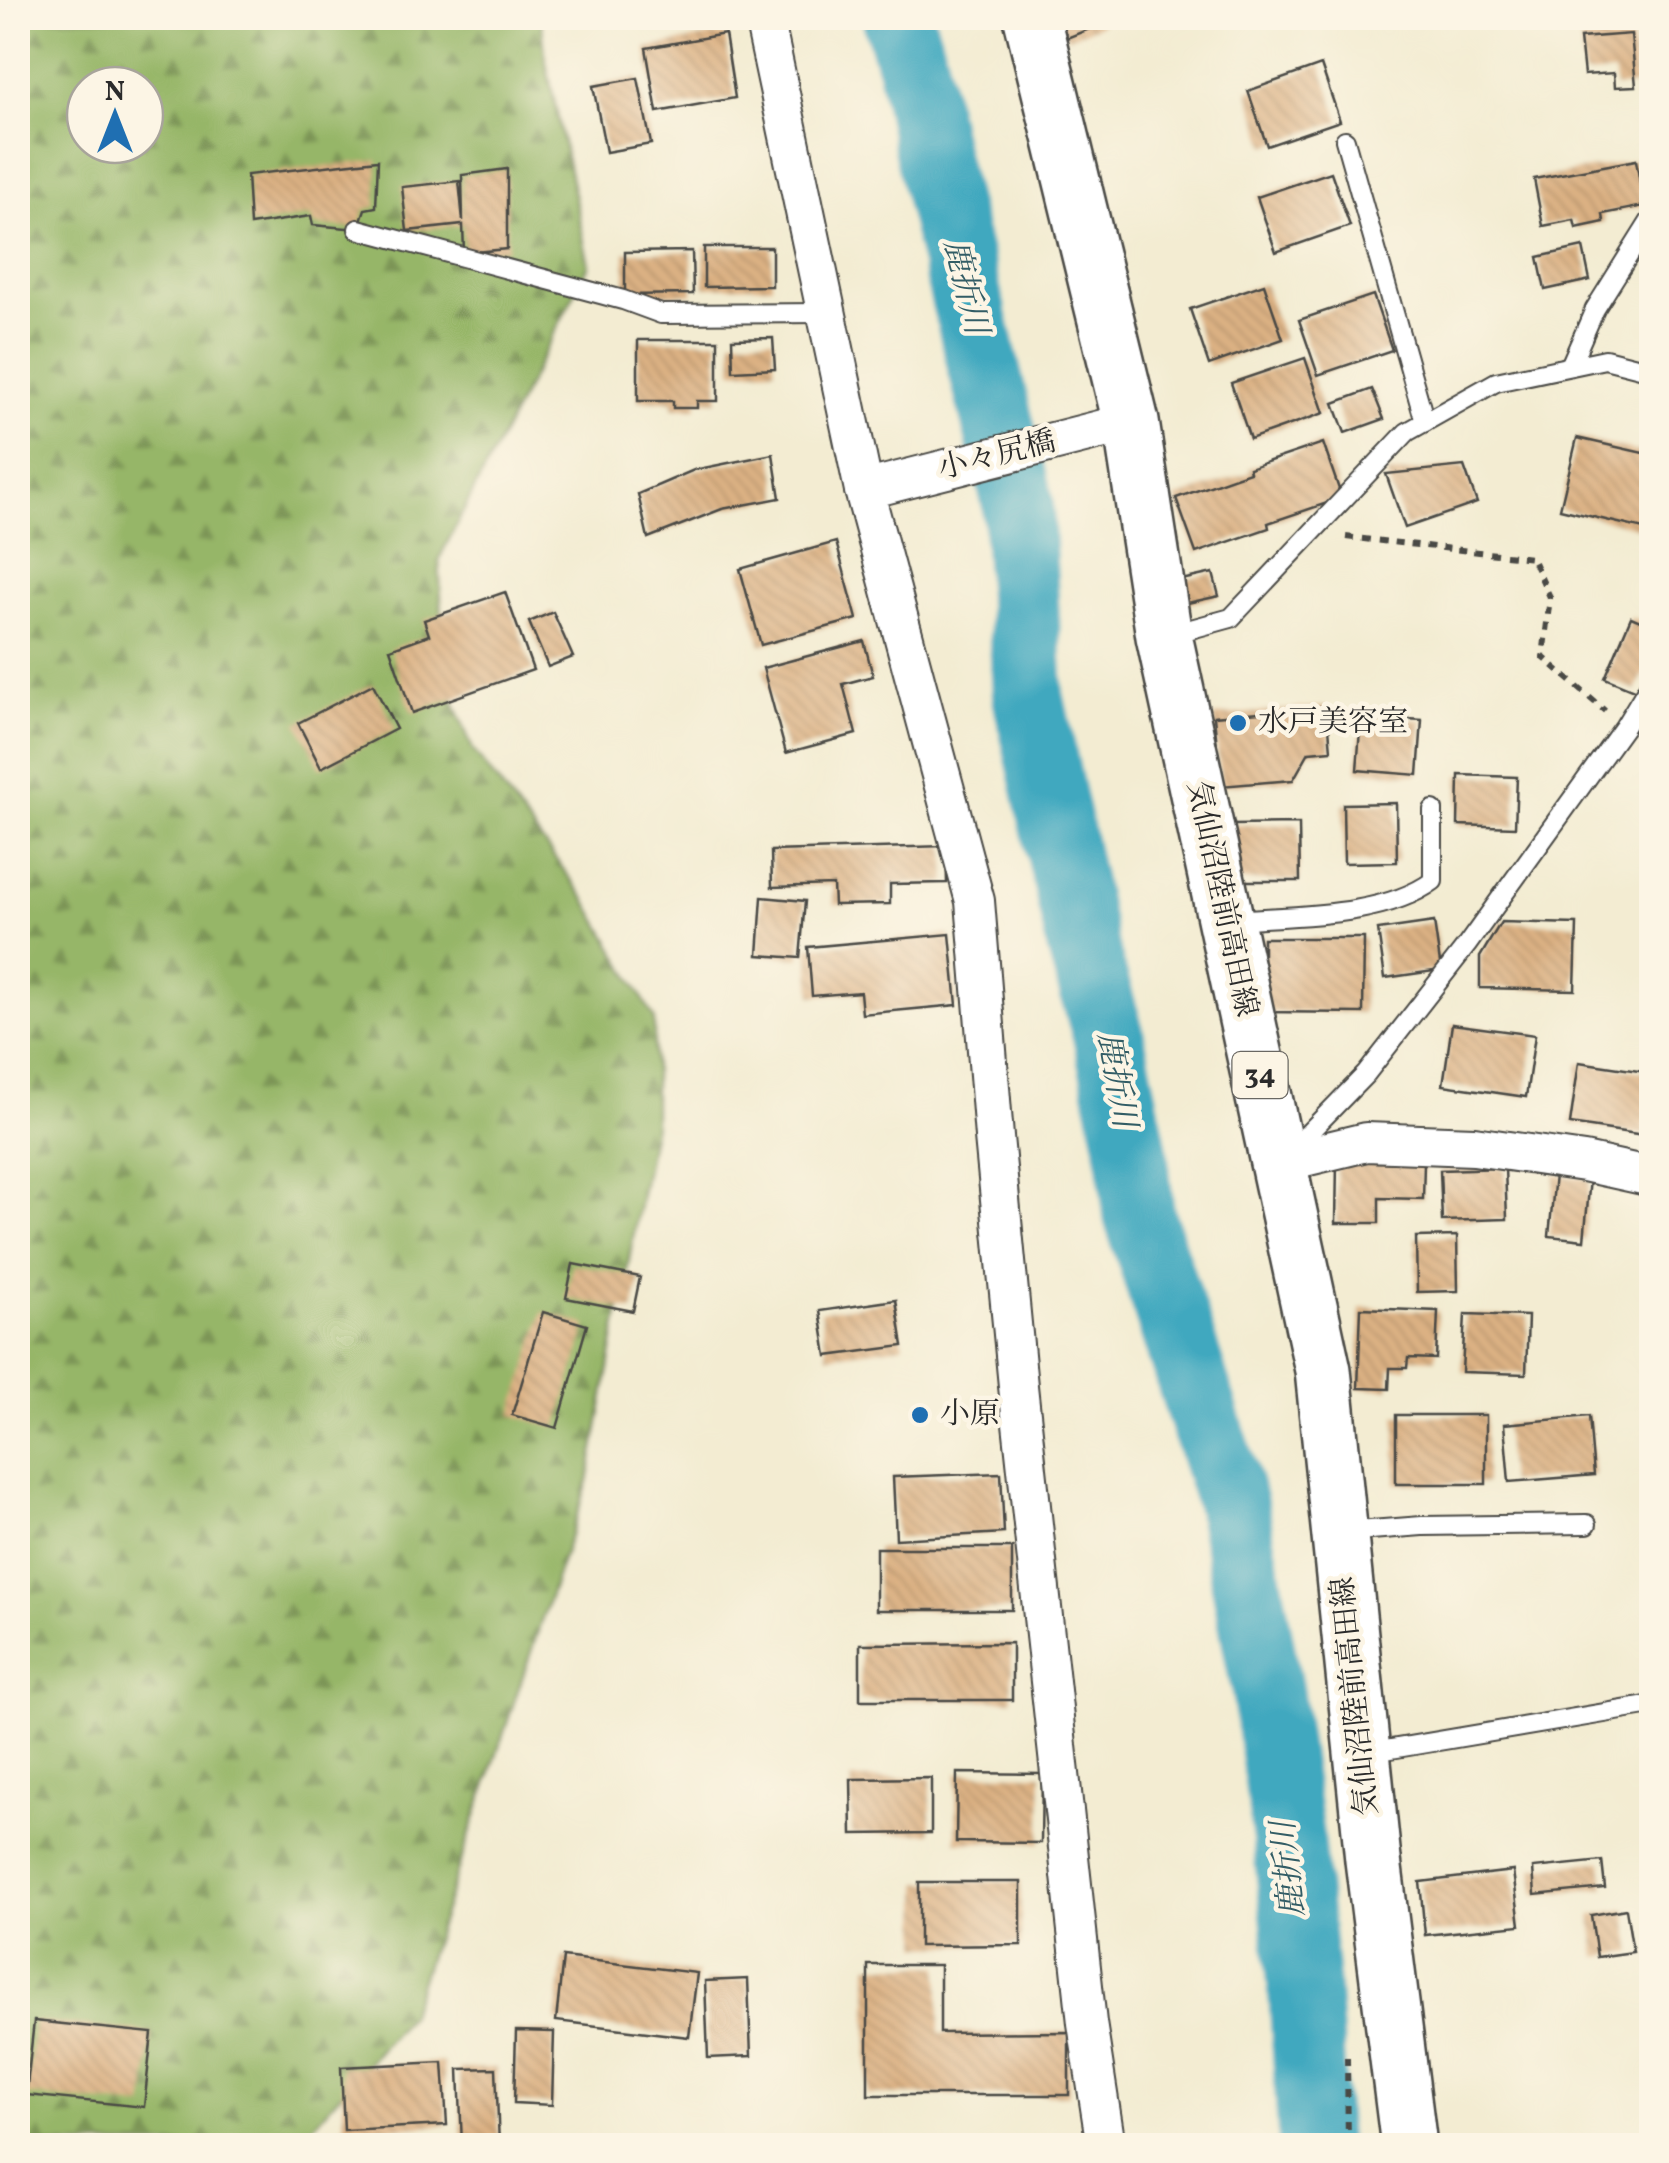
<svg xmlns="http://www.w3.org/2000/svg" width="1669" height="2163" font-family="Vollkorn,'Noto Serif JP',serif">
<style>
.forest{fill:url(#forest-firs);stroke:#60704a;stroke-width:2.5;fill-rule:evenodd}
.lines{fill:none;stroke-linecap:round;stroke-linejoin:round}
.river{stroke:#3fa8bf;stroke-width:72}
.building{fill:url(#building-back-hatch)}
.service-casing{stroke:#494844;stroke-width:22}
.minor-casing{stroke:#494844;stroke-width:42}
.primary-casing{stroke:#494844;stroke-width:60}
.path{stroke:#494844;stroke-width:6;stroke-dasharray:8 8;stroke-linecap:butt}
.service{stroke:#fff;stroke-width:18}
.minor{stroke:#fff;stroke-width:38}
.primary{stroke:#fff;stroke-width:55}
.poi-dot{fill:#1f6fb2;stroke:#fcf5e5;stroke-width:4}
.labels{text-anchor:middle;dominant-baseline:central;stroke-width:9;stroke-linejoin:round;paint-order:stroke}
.shield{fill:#fcf5e5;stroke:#6a6863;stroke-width:2.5}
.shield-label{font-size:28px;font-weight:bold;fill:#2b2b2b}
.street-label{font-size:30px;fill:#2b2b2b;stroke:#fcf5e5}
.poi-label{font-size:30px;fill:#2b2b2b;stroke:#fcf5e5;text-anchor:start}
.water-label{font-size:32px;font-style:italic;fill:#335d66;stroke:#fcf5e5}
</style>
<defs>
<pattern id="forest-firs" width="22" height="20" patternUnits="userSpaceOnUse" patternTransform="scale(2.5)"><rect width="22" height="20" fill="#96b668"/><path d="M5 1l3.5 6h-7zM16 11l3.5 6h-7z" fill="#7b9456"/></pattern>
<pattern id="building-back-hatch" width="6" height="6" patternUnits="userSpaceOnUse" patternTransform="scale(2.5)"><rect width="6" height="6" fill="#dbb183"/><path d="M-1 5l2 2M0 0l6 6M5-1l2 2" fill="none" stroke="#bc9871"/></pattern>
</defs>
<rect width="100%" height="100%" fill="#fcf5e5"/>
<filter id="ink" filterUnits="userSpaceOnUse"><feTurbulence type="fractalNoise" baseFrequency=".01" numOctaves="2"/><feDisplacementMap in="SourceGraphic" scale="20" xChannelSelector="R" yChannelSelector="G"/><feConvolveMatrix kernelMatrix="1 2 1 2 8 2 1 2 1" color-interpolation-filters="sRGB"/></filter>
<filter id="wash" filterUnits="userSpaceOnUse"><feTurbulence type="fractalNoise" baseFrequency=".0048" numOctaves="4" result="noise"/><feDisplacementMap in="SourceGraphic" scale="40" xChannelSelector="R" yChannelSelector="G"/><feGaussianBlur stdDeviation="2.25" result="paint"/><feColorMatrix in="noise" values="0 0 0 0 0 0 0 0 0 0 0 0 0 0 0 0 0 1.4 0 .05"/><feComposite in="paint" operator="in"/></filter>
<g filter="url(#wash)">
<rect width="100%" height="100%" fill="#f3ecd2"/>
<path class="forest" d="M 18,18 L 541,18 L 546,62 L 589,265 L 439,559 L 445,679 L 473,750 L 585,898 L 654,1018 L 654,1124 L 588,1482 L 409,2015 L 296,2145 L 18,2145 ZM 85,85 L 145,85 L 145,145 L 85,145 Z"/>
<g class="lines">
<path class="river" d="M 898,18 L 913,67 L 931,156 L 1018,504 L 1028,696 L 1083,948 L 1108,1034 L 1132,1152 L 1139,1215 L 1232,1504 L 1268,1695 L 1288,1837 L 1304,1990 L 1314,2146"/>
</g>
<g id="blocks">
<g class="building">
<path d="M 1059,18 L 1100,18 L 1102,24 L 1067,38 Z"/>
<path d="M 725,34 L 735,98 L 657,112 L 646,48 Z"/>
<path d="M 1631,34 L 1636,86 L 1615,87 L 1614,73 L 1584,75 L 1580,38 Z"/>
<path d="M 1321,65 L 1340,121 L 1267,146 L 1248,91 Z"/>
<path d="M 638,78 L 651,144 L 606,152 L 593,86 Z"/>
<path d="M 378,160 L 376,207 L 365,209 L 358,229 L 313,225 L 311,216 L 250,225 L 247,175 Z"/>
<path d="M 1636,160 L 1644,206 L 1603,214 L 1604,222 L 1576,228 L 1574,220 L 1543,226 L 1534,179 Z"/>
<path d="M 507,169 L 507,249 L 464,253 L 463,225 L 407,231 L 402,187 L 459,181 L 463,221 L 462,175 Z"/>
<path d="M 1331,172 L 1350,226 L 1276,252 L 1257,197 Z"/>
<path d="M 704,247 L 772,247 L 772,286 L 704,287 Z"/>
<path d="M 1583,247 L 1590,280 L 1545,290 L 1538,257 Z"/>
<path d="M 692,251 L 693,294 L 625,295 L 625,252 Z"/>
<path d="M 1264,284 L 1283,339 L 1209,365 L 1190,309 Z"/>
<path d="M 1373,295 L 1392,350 L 1318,375 L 1299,320 Z"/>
<path d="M 773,338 L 775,369 L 733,371 L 732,339 Z"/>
<path d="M 638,340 L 718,340 L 718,401 L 697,401 L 697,408 L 673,408 L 673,401 L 638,401 Z"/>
<path d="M 1305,358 L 1324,413 L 1250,439 L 1231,383 Z"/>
<path d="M 1372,389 L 1384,419 L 1345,433 L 1334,403 Z"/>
<path d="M 1577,438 L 1652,455 L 1652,531 L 1560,509 Z"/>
<path d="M 1323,443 L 1342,498 L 1268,523 L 1269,528 L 1196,553 L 1176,498 L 1250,472 L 1249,468 Z"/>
<path d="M 773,454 L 780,498 L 722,509 L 648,538 L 638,494 L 694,470 Z"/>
<path d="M 1464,466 L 1477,503 L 1405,528 L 1386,474 Z"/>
<path d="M 836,542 L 857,619 L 761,645 L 740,569 Z"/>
<path d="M 1213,573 L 1219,596 L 1183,604 L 1177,581 Z"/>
<path d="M 505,592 L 533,670 L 412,713 L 390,649 L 429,635 L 424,620 Z"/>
<path d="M 553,612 L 573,657 L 548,667 L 529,622 Z"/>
<path d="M 1631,617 L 1652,626 L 1652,657 L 1636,691 L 1605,678 Z"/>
<path d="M 864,641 L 873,676 L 843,684 L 856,734 L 786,753 L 763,668 Z"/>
<path d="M 373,684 L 396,729 L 321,768 L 298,723 Z"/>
<path d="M 1327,706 L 1331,750 L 1309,752 L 1293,780 L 1221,786 L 1214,716 Z"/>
<path d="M 1361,716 L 1422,720 L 1418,775 L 1357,770 Z"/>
<path d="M 1459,775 L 1517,777 L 1515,827 L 1458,825 Z"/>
<path d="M 1396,803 L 1397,862 L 1344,863 L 1343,804 Z"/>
<path d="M 1299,824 L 1300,881 L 1233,881 L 1233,825 Z"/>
<path d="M 946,846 L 947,883 L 890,884 L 890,904 L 834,905 L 833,885 L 772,887 L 771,851 Z"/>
<path d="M 762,897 L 805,901 L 800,958 L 758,955 Z"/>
<path d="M 1434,922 L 1441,970 L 1385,978 L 1378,930 Z"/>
<path d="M 1501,922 L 1577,924 L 1575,990 L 1480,988 L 1480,957 Z"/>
<path d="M 950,934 L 957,1005 L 862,1014 L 860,992 L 812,996 L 808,947 Z"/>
<path d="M 1263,938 L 1364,938 L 1363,1013 L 1263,1012 Z"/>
<path d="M 1452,1024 L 1535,1035 L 1526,1097 L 1443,1085 Z"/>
<path d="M 1579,1062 L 1652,1073 L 1644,1135 L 1570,1124 Z"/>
<path d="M 1337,1161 L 1424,1163 L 1423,1199 L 1379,1198 L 1379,1223 L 1336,1223 Z"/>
<path d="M 1505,1168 L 1507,1219 L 1442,1221 L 1440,1170 Z"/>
<path d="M 1555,1175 L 1590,1179 L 1584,1240 L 1549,1236 Z"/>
<path d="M 1457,1236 L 1458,1291 L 1417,1292 L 1416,1237 Z"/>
<path d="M 573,1264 L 640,1277 L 633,1311 L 566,1298 Z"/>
<path d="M 896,1300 L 903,1346 L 827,1356 L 820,1311 Z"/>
<path d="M 1361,1308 L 1438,1311 L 1436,1359 L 1408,1358 L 1407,1368 L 1390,1368 L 1389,1389 L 1358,1388 Z"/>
<path d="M 543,1312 L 587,1325 L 557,1428 L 512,1415 Z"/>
<path d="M 1465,1314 L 1528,1316 L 1526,1374 L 1462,1372 Z"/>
<rect x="1396" y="1415" width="90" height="69"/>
<path d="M 1589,1416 L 1594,1475 L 1509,1482 L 1504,1424 Z"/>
<path d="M 1001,1473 L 1004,1533 L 896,1539 L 893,1477 Z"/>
<rect x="876" y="1548" width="136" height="62"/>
<path d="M 1012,1643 L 1012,1700 L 860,1700 L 860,1644 Z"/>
<path d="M 957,1773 L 1042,1774 L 1041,1843 L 956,1842 Z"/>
<path d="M 931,1778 L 931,1833 L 852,1834 L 851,1779 Z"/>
<path d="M 1602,1861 L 1605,1888 L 1535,1895 L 1533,1868 Z"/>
<path d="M 1513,1871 L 1520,1925 L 1425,1935 L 1420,1882 Z"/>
<path d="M 919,1882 L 1021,1882 L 1021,1945 L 919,1946 Z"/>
<path d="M 1626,1909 L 1633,1952 L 1597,1957 L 1591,1915 Z"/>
<path d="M 563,1957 L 697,1973 L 689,2037 L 556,2021 Z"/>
<path d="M 868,1965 L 940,1965 L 940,2033 L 1069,2032 L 1069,2095 L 868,2095 Z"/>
<path d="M 748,1979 L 751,2056 L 708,2058 L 705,1981 Z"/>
<path d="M 34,2021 L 152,2033 L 144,2107 L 26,2095 Z"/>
<path d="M 516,2031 L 554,2032 L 552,2105 L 514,2103 Z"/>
<path d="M 443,2062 L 447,2125 L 344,2130 L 341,2067 Z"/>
<path d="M 496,2068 L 499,2146 L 462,2146 L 459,2069 Z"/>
</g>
</g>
</g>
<g filter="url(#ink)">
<use href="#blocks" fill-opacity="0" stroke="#494844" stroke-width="2.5"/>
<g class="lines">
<defs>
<g id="service">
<path d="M 1345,140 L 1425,422"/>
<path d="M 358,229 L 623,300 L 661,314 L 826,313"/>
<path d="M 1570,366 L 1595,309 L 1652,218"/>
<path d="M 1169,635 L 1231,618 L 1407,432 L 1496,382 L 1605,359 L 1652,371"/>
<path d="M 1231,920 C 1292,915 1383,918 1433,881 L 1433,810"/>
<path d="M 1287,1155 L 1366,1074 L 1467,945 L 1624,727 L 1652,681"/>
<path d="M 1345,1532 L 1422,1526 L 1587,1524"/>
<path d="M 1367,1753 L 1652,1705"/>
</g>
<g id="minor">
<path d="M 764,18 L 864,490 L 975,901 L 994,1137 L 1018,1386 L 1087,2023 L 1106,2146"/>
<path d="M 864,490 L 1131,422"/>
<path d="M 1279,1163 L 1366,1142 L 1474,1146 L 1584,1162 L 1652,1177"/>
</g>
<path id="primary" d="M 1032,18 L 1131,422 L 1164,636 L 1323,1370 L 1373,1860 L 1409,2146"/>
</defs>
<use href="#service" class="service-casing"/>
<use href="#minor" class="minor-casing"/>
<use href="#primary" class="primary-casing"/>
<g class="path">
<path d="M 1346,537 L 1532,558 L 1550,597 L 1543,657 L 1605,711"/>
<path d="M 1347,2057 L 1348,2146"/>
</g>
<use href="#service" class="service"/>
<use href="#minor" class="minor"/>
<use href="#primary" class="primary"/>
</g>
</g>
<g class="poi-dot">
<circle cx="1238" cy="723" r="10"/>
<circle cx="920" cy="1415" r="10"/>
</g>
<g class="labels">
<rect class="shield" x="1232.5" y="1052" width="55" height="46" rx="8"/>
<g class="shield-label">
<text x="1260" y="1075">34</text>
</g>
<g class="street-label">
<text transform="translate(997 456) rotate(-14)">小々尻橋</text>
<text transform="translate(1221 899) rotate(78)">気仙沼陸前高田線</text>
<text transform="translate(1356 1696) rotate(-96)">気仙沼陸前高田線</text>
</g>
<g class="poi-label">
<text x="1258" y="723">水戸美容室</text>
<text x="940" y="1415">小原</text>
</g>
<g class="water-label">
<text transform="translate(964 287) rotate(76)">鹿折川</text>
<text transform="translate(1115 1080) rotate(80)">鹿折川</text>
<text transform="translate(1290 1869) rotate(-96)">鹿折川</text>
</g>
</g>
<rect width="1669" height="2163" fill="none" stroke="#fcf5e5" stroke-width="60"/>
<g transform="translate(115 115)"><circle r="48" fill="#fcf5e5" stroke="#a8a49b" stroke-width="2.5"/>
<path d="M0-8L18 38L0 25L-18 38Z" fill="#1f6fb2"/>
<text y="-15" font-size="28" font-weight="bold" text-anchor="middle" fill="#2b2b2b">N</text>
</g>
</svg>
